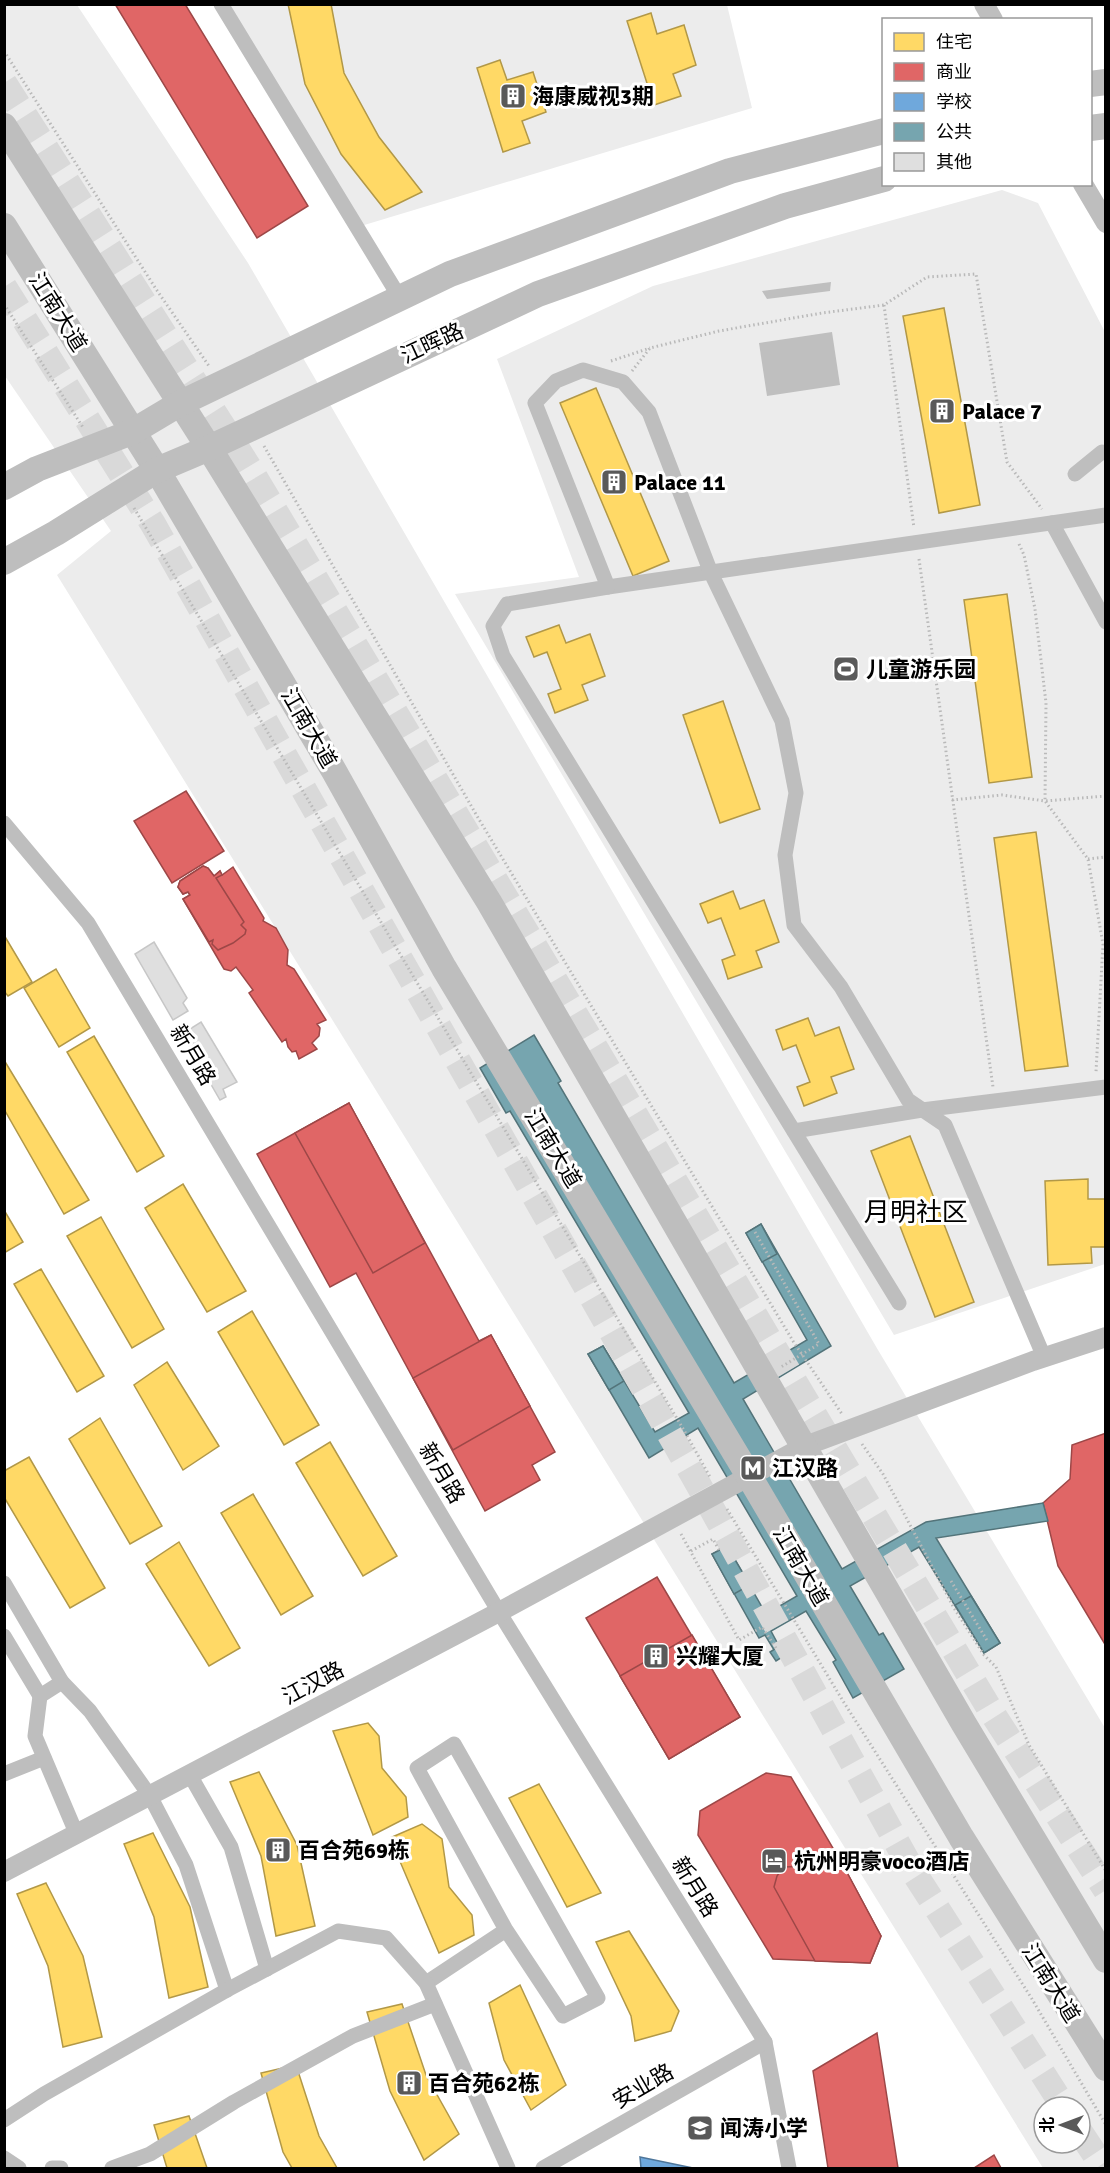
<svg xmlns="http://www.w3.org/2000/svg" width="1110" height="2173" font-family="Signika,'Noto Sans SC',sans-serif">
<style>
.green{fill:#ececec;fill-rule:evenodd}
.water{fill:#bfbfbf}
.homes{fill:#ffd966;stroke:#b29847;stroke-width:1.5}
.shops{fill:#e06666;stroke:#9d4747;stroke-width:1.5}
.schools{fill:#6fa8dc;stroke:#4e769a;stroke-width:1.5}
.public{fill:#76a5af;stroke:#53747a;stroke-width:1.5}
.building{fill:#dfdfdf;stroke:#c7c7c7;stroke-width:1.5}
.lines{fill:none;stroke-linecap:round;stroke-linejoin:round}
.trunk-tunnel{stroke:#d9d9d9;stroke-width:26;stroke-dasharray:26 13;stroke-linecap:butt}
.path{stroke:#b9b9b9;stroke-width:3;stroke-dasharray:1.5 3;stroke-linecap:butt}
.minor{stroke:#bebebe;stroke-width:15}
.tertiary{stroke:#bebebe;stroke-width:20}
.primary{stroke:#bebebe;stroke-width:26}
.labels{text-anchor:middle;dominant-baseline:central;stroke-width:6;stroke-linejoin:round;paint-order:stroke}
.poi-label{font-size:22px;font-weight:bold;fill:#000;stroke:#fff;text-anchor:start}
.street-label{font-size:22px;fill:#000;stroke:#fff}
.quarter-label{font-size:26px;fill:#000;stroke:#fff}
</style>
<rect width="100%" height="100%" fill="#fff"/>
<g class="green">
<path d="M 4,5 L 77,5 L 248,263 L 878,1350 L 1105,1728 L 1105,2168 L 1043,2168 L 57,575 L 111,531 L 5,376 ZM 1044,2107 L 1080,2107 L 1080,2143 L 1044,2143 Z"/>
<path d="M 228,5 L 727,5 L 752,108 L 361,226 Z"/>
<path d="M 1002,190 L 1038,203 L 1105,332 L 1105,1264 L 894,1335 L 455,594 L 579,577 L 497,359 L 653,286 Z"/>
</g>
<g class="water">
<path d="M 831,282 L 830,291 L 767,299 L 762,291 Z"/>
<path d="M 832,332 L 840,385 L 767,396 L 759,343 Z"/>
</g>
<g class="homes">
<path d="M 288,4 L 331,4 L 344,73 L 379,137 L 422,192 L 385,210 L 341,154 L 305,84 Z"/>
<path d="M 651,13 L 657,34 L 684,25 L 696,65 L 673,74 L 681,96 L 654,105 L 627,21 Z"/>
<path d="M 500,60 L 507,80 L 533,72 L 546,112 L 522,121 L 530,143 L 503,152 L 477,68 Z"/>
<path d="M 944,308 L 980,505 L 939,513 L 903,316 Z"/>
<path d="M 596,388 L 669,561 L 633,576 L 560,403 Z"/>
<path d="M 1007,594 L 1032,777 L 989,783 L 964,600 Z"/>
<path d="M 559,625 L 566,643 L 590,634 L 605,676 L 582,685 L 588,700 L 555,713 L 548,694 L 561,689 L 547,652 L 534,657 L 526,637 Z"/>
<path d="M 723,701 L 760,809 L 720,823 L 683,715 Z"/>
<path d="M 1036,832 L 1068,1066 L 1025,1071 L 994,838 Z"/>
<path d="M 733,891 L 740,909 L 764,900 L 779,942 L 756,951 L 762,967 L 728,979 L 722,960 L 735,955 L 721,918 L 708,923 L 700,904 Z"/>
<path d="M 4,935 L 32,982 L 8,996 L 4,991 Z"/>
<path d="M 56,969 L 90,1028 L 59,1047 L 24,988 Z"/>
<path d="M 808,1018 L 815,1036 L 839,1027 L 854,1069 L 831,1077 L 837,1093 L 804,1106 L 797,1087 L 810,1082 L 796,1045 L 783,1050 L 776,1030 Z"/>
<path d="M 94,1036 L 164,1156 L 137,1172 L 67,1052 Z"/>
<path d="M 4,1060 L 89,1200 L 64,1214 L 4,1109 Z"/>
<path d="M 910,1136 L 974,1302 L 935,1317 L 871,1151 Z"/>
<path d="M 1088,1179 L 1088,1199 L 1106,1199 L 1106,1247 L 1091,1247 L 1092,1263 L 1048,1265 L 1045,1181 Z"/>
<path d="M 183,1184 L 246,1291 L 207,1312 L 145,1208 Z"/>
<path d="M 4,1210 L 23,1242 L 4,1253 Z"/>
<path d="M 101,1217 L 164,1329 L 132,1348 L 67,1236 Z"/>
<path d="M 41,1269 L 104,1376 L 77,1392 L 14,1284 Z"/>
<path d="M 252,1311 L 319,1425 L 284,1445 L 218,1332 Z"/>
<path d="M 167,1362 L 219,1446 L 183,1470 L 134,1385 Z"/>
<path d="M 100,1418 L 162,1526 L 130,1544 L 69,1439 Z"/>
<path d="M 330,1442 L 397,1556 L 363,1576 L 296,1463 Z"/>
<path d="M 29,1457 L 105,1588 L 70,1608 L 4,1497 L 4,1471 Z"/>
<path d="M 253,1494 L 313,1596 L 281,1615 L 221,1513 Z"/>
<path d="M 179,1542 L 240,1648 L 209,1666 L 146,1564 Z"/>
<path d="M 368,1723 L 379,1736 L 382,1768 L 406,1797 L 408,1817 L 373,1835 L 333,1731 Z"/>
<path d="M 259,1772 L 297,1845 L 315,1926 L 276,1936 L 261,1856 L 230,1782 Z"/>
<path d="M 539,1784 L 601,1893 L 567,1907 L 509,1798 Z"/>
<path d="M 422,1824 L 442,1839 L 449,1887 L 472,1915 L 474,1935 L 439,1953 L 390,1838 Z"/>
<path d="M 153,1833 L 190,1907 L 208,1987 L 169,1998 L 154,1917 L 124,1844 Z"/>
<path d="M 46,1883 L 83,1956 L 102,2037 L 63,2047 L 48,1966 L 17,1894 Z"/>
<path d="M 629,1931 L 679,2011 L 671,2031 L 635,2041 L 631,2016 L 596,1942 Z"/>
<path d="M 520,1985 L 566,2085 L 531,2110 L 504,2060 L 489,2003 Z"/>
<path d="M 402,2004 L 426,2075 L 459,2134 L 424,2160 L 390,2091 L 367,2012 Z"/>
<path d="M 296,2065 L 319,2136 L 337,2168 L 292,2168 L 283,2152 L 261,2073 Z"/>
<path d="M 189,2116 L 207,2168 L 167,2168 L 154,2125 Z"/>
</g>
<g class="shops">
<path d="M 115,4 L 185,4 L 308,206 L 257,238 Z"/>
<path d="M 186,791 L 224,851 L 172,883 L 134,821 Z"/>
<path d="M 203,866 L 208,868 L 214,876 L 220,871 L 222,875 L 233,867 L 264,918 L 263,921 L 276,928 L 288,950 L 287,965 L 294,969 L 326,1020 L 317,1024 L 320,1028 L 319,1036 L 312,1043 L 317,1049 L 299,1059 L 296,1051 L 292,1052 L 288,1047 L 286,1039 L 282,1042 L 249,993 L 253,990 L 236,967 L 231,971 L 224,969 L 183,899 L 190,895 L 188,892 L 183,894 L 178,887 L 180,881 Z"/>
<path d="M 203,866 L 208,868 L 214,876 L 220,871 L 222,875 L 216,878 L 244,922 L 241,925 L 246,930 L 245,934 L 233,943 L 218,950 L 212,944 L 213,940 L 209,942 L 183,899 L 190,895 L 188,892 L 183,894 L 178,887 L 180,881 Z"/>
<path d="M 349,1103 L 479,1341 L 491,1335 L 555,1452 L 532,1465 L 540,1480 L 485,1511 L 356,1273 L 330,1287 L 257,1154 Z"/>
<path d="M 349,1103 L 425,1243 L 373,1273 L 295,1133 Z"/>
<path d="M 491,1335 L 530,1406 L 453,1450 L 413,1378 Z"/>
<path d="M 1106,1433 L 1106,1646 L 1058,1566 L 1043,1503 L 1070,1479 L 1072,1445 Z"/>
<path d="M 657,1577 L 740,1717 L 669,1759 L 586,1618 Z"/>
<path d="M 692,1635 L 740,1717 L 669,1759 L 620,1676 Z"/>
<path d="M 766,1773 L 791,1777 L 843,1865 L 881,1936 L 870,1963 L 773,1959 L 698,1835 L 700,1811 Z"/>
<path d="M 843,1865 L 881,1936 L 870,1963 L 815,1961 L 774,1887 L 777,1876 L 783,1867 Z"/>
<path d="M 877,2033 L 898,2168 L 828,2168 L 813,2071 Z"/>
<path d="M 994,2155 L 1001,2168 L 974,2168 Z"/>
</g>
<path class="schools" d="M 640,2157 L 693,2168 L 641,2168 Z"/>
<g class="public">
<path d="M 534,1035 L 561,1081 L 558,1083 L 734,1383 L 807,1340 L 746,1233 L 761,1224 L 831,1346 L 743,1399 L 842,1569 L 926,1522 L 1043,1503 L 1048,1521 L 936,1538 L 1000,1643 L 984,1653 L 919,1547 L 850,1586 L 879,1635 L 883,1633 L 904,1669 L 853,1698 L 833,1662 L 836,1660 L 806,1611 L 771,1631 L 779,1646 L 774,1650 L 765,1635 L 759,1638 L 712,1554 L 727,1546 L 766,1614 L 797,1596 L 698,1428 L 649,1458 L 588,1354 L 603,1346 L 655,1432 L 689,1413 L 510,1111 L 506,1113 L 480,1068 Z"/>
<path d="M 761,1224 L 777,1254 L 762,1262 L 746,1233 Z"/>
<path d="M 603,1346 L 624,1381 L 609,1390 L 588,1354 Z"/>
<path d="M 727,1546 L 750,1585 L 734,1594 L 712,1554 Z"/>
<path d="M 971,1596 L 1000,1643 L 984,1653 L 955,1605 Z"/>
<path d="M 781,1645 L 787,1654 L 776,1661 L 770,1652 Z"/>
</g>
<g class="building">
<path d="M 154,942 L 187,998 L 183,1003 L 188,1011 L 173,1020 L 135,954 Z"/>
<path d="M 201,1022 L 237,1082 L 223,1089 L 226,1097 L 220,1100 L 182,1034 Z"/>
</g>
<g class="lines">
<g class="trunk-tunnel">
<path d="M 4,83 L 248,466 L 989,1708 L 1106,1890"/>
<path d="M 4,287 L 153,524 L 697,1482 L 911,1868 L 1064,2107"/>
<path d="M 1080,2132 L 1104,2168"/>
</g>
<g class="path">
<path d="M 4,51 L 156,289 L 209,366"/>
<path d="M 4,304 L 84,429"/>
<path d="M 884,305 L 914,528"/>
<path d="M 611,361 L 650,348"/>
<path d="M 632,371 L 650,348 L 719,331 L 822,313 L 884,305 L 927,277 L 976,274 L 1007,462 L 1042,509"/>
<path d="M 264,446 L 477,816 L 793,1341 L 842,1414"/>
<path d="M 134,508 L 685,1432 L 710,1477"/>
<path d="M 1019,544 L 1024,555 L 1035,609 L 1046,703 L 1045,801 L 1106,796"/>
<path d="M 919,559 L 993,1087"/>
<path d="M 952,800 L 1002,795 L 1045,801 L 1088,859 L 1103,944 L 1096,1072"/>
<path d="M 1088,859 L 1106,857"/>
<path d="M 755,1232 L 819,1344 L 781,1367"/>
<path d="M 862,1444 L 883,1474 L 954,1608 L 984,1655 L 996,1667 L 1029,1745 L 1106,1871"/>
<path d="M 727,1509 L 843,1701 L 1032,1999 L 1106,2125"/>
<path d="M 681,1534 L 739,1640 L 762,1627 L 776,1648"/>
<path d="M 691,1551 L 713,1539 L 719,1550"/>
<path d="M 951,1581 L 988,1642"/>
</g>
<g class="minor">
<path d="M 221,4 L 400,298"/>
<path d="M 1075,474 L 1102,452 L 1106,453"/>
<path d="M 1052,523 L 1106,622"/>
<path d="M 608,587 L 1106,515"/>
<path d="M 4,823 L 88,923 L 499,1612 L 765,2042 L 789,2168"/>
<path d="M 794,1131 L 922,1110 L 1106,1087"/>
<path d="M 899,1303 L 503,656 L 493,626 L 507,604 L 608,587 L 535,403 L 556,381 L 583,370 L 623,382 L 649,412 L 711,573 L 782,721 L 796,793 L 785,855 L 794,925 L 841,987 L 908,1100 L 945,1125 L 1044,1357"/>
<path d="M 4,1583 L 62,1682"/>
<path d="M 4,1636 L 40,1696"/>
<path d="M 4,1774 L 44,1758"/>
<path d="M 190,1775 L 231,1847 L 267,1969"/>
<path d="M 77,1835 L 35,1736 L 40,1696 L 62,1682 L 90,1711 L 150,1796 L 186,1865 L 227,1990"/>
<path d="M 426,1983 L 506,1930 L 563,2016 L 598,1998 L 454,1744 L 417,1768 L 506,1930"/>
<path d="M 4,2120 L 44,2094 L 227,1990 L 338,1931 L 386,1938 L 426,1983 L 508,2168"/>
<path d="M 4,2158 L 19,2168"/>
<path d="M 52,2168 L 61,2168"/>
<path d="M 112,2168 L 150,2154 L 234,2102 L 353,2036 L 435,2004"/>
<path d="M 543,2168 L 765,2042"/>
</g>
<g class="tertiary">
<path d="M 984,4 L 993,20"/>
<path d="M 1083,184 L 1106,223"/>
<path d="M 4,1872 L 499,1612 L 805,1446 L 1033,1361 L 1106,1337"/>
</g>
<g class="primary">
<path d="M 1090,84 L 1106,82"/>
<path d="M 4,126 L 209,448 L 489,902 L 964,1724 L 1106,1960"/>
<path d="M 1090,128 L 1106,126"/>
<path d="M 4,226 L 157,470 L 334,771 L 444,968 L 749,1476 L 961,1837 L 1106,2068"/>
<path d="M 4,487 L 37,469 L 132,432 L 179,404 L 450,274 L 730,171 L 884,131"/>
<path d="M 4,562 L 56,533 L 157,470 L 209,448 L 538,294 L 785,206 L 884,179"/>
</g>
</g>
<defs>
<symbol id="building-square" viewBox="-11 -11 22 22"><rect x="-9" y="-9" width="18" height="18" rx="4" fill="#595959" stroke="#fff"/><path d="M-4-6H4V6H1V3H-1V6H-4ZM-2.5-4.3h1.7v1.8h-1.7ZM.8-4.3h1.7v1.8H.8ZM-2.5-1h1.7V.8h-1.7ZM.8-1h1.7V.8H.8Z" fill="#fff"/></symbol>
<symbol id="stadium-square" viewBox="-11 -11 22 22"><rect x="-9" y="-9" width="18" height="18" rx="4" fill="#595959" stroke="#fff"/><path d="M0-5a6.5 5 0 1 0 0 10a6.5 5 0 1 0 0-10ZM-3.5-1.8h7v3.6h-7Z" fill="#fff"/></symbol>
<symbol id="metro-square" viewBox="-11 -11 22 22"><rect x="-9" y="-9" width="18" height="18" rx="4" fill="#595959" stroke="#fff"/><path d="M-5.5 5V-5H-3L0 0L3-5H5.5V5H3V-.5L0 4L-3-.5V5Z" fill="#fff"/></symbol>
<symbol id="hotel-square" viewBox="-11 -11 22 22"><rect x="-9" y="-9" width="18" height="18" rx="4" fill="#595959" stroke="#fff"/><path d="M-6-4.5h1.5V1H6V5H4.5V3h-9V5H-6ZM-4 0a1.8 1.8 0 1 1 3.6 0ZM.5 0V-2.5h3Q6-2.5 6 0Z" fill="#fff"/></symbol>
<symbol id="school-square" viewBox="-11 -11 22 22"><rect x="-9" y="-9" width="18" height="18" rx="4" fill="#595959" stroke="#fff"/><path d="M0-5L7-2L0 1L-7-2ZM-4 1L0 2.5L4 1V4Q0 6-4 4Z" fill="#fff"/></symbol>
</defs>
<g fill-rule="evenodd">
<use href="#building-square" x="498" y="81" width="30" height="30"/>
<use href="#building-square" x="927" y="396" width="30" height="30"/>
<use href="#building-square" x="599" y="467" width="30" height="30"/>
<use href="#stadium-square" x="831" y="654" width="30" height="30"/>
<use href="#metro-square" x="738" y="1453" width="30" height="30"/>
<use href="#building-square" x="641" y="1641" width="30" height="30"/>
<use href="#building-square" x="263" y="1835" width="30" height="30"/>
<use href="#hotel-square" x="759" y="1846" width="30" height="30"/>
<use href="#building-square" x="394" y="2068" width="30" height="30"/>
<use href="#school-square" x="685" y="2113" width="30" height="30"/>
</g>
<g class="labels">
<g class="poi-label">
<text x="532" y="96">海康威视3期</text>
<text x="962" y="411">Palace 7</text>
<text x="634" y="482">Palace 11</text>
<text x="866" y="669">儿童游乐园</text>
<text x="772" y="1468">江汉路</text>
<text x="676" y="1656">兴耀大厦</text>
<text x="298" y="1850">百合苑69栋</text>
<text x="794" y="1861">杭州明豪voco酒店</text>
<text x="428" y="2083">百合苑62栋</text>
<text x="720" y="2128">闻涛小学</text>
</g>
<g class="street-label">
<text transform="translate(58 312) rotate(58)">江南大道</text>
<text transform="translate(432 343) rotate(-25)">江晖路</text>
<text transform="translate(309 728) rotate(60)">江南大道</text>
<text transform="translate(193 1055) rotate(59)">新月路</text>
<text transform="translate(553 1148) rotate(59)">江南大道</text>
<text transform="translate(442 1473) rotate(59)">新月路</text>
<text transform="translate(801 1566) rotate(60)">江南大道</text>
<text transform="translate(313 1683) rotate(-28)">江汉路</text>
<text transform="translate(695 1887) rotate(58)">新月路</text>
<text transform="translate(1051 1983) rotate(58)">江南大道</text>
<text transform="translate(643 2086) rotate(-30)">安业路</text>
</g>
<g class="quarter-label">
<text x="916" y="1213">月明社区</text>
</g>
</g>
<rect width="1110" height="2173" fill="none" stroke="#000000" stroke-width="12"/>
<rect x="882" y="18" width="210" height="168" fill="#ffffff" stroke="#999999" stroke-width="1.5"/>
<rect x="894" y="33" width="30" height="18" fill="#ffd966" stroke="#999999" stroke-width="1.5"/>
<text x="936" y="48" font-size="18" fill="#000000">住宅</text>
<rect x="894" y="63" width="30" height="18" fill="#e06666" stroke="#999999" stroke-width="1.5"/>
<text x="936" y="78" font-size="18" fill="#000000">商业</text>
<rect x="894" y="93" width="30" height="18" fill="#6fa8dc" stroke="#999999" stroke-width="1.5"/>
<text x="936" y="108" font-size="18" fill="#000000">学校</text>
<rect x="894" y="123" width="30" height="18" fill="#76a5af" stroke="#999999" stroke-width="1.5"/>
<text x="936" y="138" font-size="18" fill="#000000">公共</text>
<rect x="894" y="153" width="30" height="18" fill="#dfdfdf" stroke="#999999" stroke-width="1.5"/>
<text x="936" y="168" font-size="18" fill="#000000">其他</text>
<g transform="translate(1062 2125) rotate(270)"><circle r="28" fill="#ffffff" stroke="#999999" stroke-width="1.5"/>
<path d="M0-4.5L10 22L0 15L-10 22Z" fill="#595959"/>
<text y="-9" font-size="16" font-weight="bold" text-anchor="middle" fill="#000000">北</text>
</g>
</svg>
